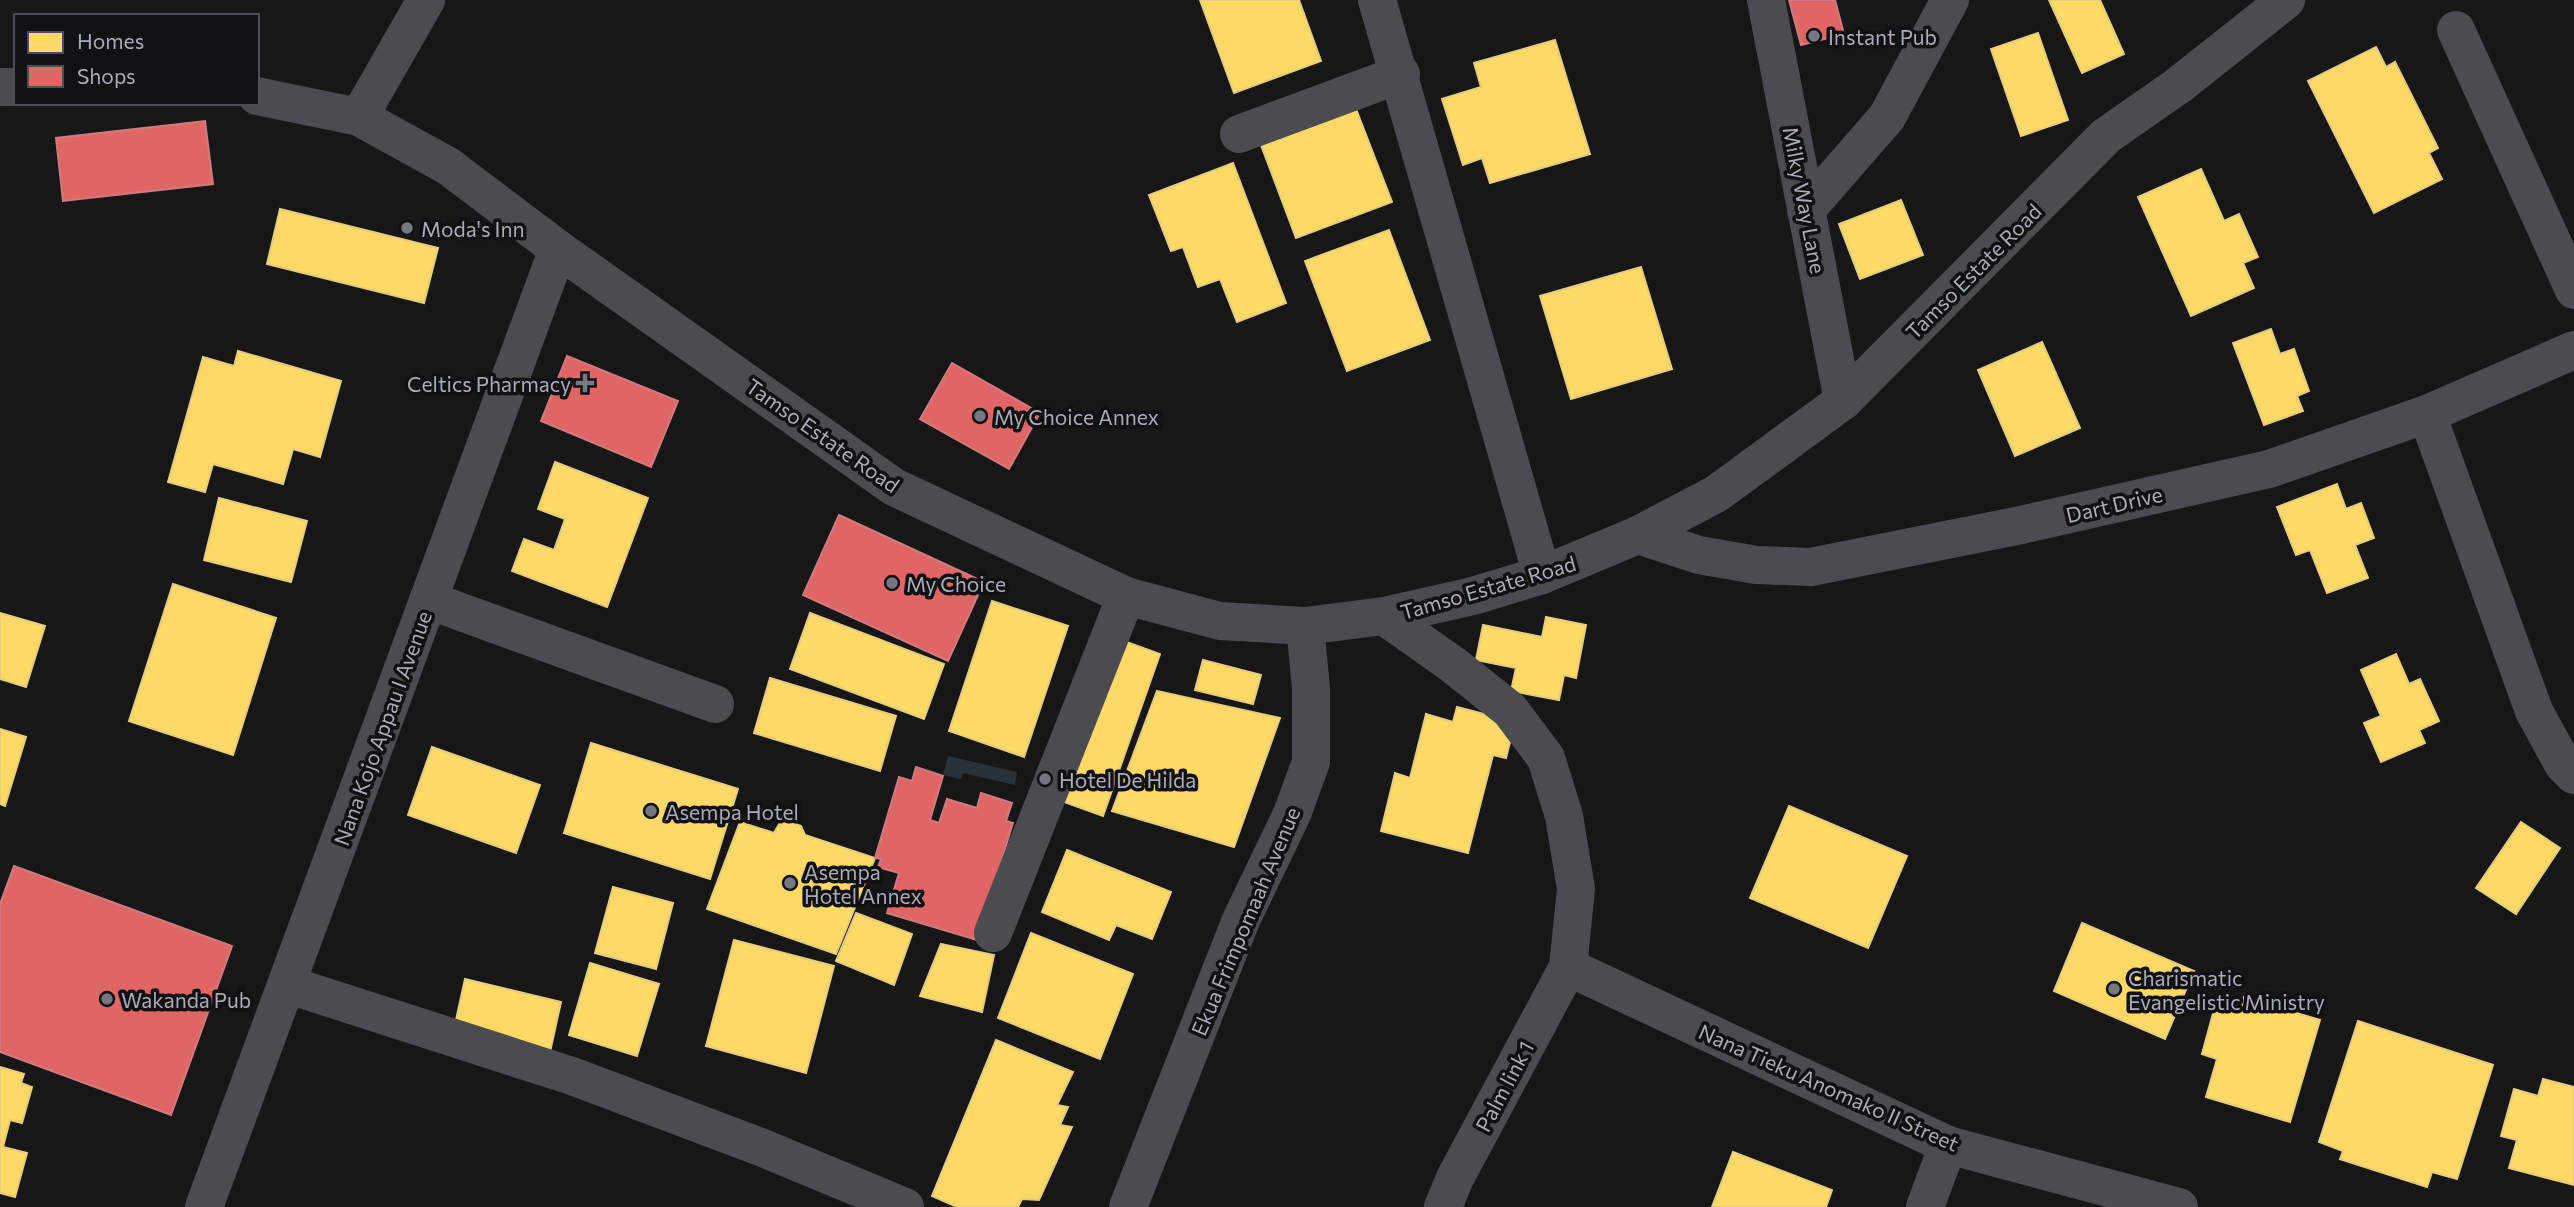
<svg xmlns="http://www.w3.org/2000/svg" width="2574" height="1207" font-family="Commissioner,sans-serif">
<style>
.water{fill:#2a3239}
.homes{fill:#ffd966;stroke:#e5cc7f;stroke-width:2}
.shops{fill:#e06666;stroke:#cf7b7f;stroke-width:2}
.lines{fill:none;stroke-linecap:round;stroke-linejoin:round}
.minor{stroke:#4b4c50;stroke-width:38}
.poi-dot{fill:#757880;stroke:#111113;stroke-width:2.5}
.labels{text-anchor:middle;dominant-baseline:central;stroke-width:7;stroke-linejoin:round;paint-order:stroke}
.poi-label{font-size:21px;fill:#a8adb8;stroke:#111113;text-anchor:start}
.street-label{font-size:21px;fill:#a8adb8;stroke:#111113}
</style>
<rect width="100%" height="100%" fill="#171717"/>
<path class="water" d="M 948,756 L 1017,772 L 1015,785 L 963,773 L 961,779 L 943,775 Z"/>
<g class="homes">
<path d="M 1200,0 L 1299,0 L 1321,61 L 1234,93 Z"/>
<path d="M 2049,0 L 2100,0 L 2124,54 L 2082,73 Z"/>
<path d="M 2038,33 L 2068,120 L 2021,136 L 1991,49 Z"/>
<path d="M 1555,40 L 1590,154 L 1490,183 L 1482,158 L 1463,165 L 1442,99 L 1481,87 L 1474,63 Z"/>
<path d="M 2376,47 L 2386,67 L 2395,62 L 2438,148 L 2429,153 L 2442,179 L 2374,213 L 2308,81 Z"/>
<path d="M 1356,109 L 1392,202 L 1296,238 L 1261,145 Z"/>
<path d="M 1233,163 L 1286,303 L 1237,322 L 1220,279 L 1198,287 L 1183,247 L 1171,251 L 1149,195 Z"/>
<path d="M 2201,169 L 2224,221 L 2239,214 L 2258,257 L 2243,263 L 2254,288 L 2191,316 L 2138,197 Z"/>
<path d="M 1901,200 L 1923,255 L 1860,279 L 1839,224 Z"/>
<path d="M 280,209 L 438,248 L 424,303 L 267,264 Z"/>
<path d="M 1389,230 L 1430,340 L 1347,371 L 1305,261 Z"/>
<path d="M 1641,267 L 1672,369 L 1571,399 L 1540,296 Z"/>
<path d="M 2271,329 L 2280,354 L 2294,349 L 2309,391 L 2297,396 L 2303,411 L 2264,425 L 2233,343 Z"/>
<path d="M 2042,342 L 2080,428 L 2015,456 L 1978,370 Z"/>
<path d="M 238,351 L 341,381 L 320,457 L 293,449 L 283,484 L 213,464 L 205,492 L 168,482 L 203,357 L 234,366 Z"/>
<path d="M 555,462 L 648,498 L 607,607 L 512,571 L 524,539 L 554,550 L 565,519 L 538,509 Z"/>
<path d="M 2337,484 L 2346,509 L 2361,503 L 2374,538 L 2355,545 L 2368,578 L 2327,593 L 2310,550 L 2296,555 L 2277,507 Z"/>
<path d="M 219,498 L 307,521 L 291,582 L 204,560 Z"/>
<path d="M 173,584 L 276,618 L 233,755 L 129,721 Z"/>
<path d="M 992,601 L 1068,626 L 1024,757 L 949,731 Z"/>
<path d="M 0,613 L 45,626 L 26,687 L 0,679 Z"/>
<path d="M 810,613 L 944,664 L 924,719 L 790,669 Z"/>
<path d="M 1546,617 L 1586,625 L 1576,678 L 1564,675 L 1559,700 L 1511,691 L 1516,668 L 1476,660 L 1483,625 L 1542,637 Z"/>
<path d="M 1121,640 L 1160,654 L 1103,816 L 1064,802 Z"/>
<path d="M 2396,654 L 2409,684 L 2420,679 L 2439,721 L 2419,730 L 2425,743 L 2381,762 L 2364,723 L 2381,716 L 2361,670 Z"/>
<path d="M 1203,660 L 1261,675 L 1253,704 L 1195,690 Z"/>
<path d="M 770,678 L 896,716 L 880,771 L 754,733 Z"/>
<path d="M 1157,691 L 1280,718 L 1234,847 L 1112,811 Z"/>
<path d="M 1457,707 L 1515,722 L 1506,758 L 1493,755 L 1468,853 L 1381,831 L 1395,773 L 1410,778 L 1426,714 L 1453,722 Z"/>
<path d="M 0,729 L 26,737 L 5,806 L 0,804 Z"/>
<path d="M 591,743 L 738,789 L 710,879 L 564,833 Z"/>
<path d="M 432,747 L 540,785 L 516,853 L 408,815 Z"/>
<path d="M 1789,806 L 1907,856 L 1868,948 L 1750,898 Z"/>
<path d="M 782,819 L 801,826 L 805,835 L 875,858 L 836,954 L 707,909 L 740,822 L 774,833 Z"/>
<path d="M 2521,822 L 2560,848 L 2516,914 L 2476,888 Z"/>
<path d="M 1067,850 L 1171,892 L 1152,939 L 1116,925 L 1109,940 L 1042,912 Z"/>
<path d="M 613,887 L 673,903 L 656,969 L 595,953 Z"/>
<path d="M 856,913 L 912,934 L 894,985 L 836,961 Z"/>
<path d="M 2082,923 L 2194,971 L 2165,1039 L 2054,991 Z"/>
<path d="M 1031,933 L 1133,974 L 1100,1059 L 998,1018 Z"/>
<path d="M 734,940 L 834,966 L 806,1073 L 706,1046 Z"/>
<path d="M 941,944 L 994,955 L 982,1012 L 920,996 Z"/>
<path d="M 590,963 L 659,984 L 637,1056 L 569,1035 Z"/>
<path d="M 465,979 L 561,1002 L 550,1052 L 454,1029 Z"/>
<path d="M 2244,997 L 2320,1020 L 2290,1122 L 2206,1097 L 2217,1059 L 2202,1054 L 2215,1006 L 2239,1013 Z"/>
<path d="M 2358,1021 L 2493,1065 L 2457,1179 L 2432,1172 L 2427,1187 L 2340,1159 L 2343,1151 L 2319,1142 Z"/>
<path d="M 996,1040 L 1073,1072 L 1057,1105 L 1068,1107 L 1060,1125 L 1072,1127 L 1039,1200 L 1022,1199 L 1018,1207 L 957,1207 L 932,1196 Z"/>
<path d="M 0,1067 L 24,1074 L 21,1083 L 32,1087 L 22,1123 L 10,1120 L 3,1147 L 27,1153 L 15,1197 L 0,1193 Z"/>
<path d="M 2543,1079 L 2574,1087 L 2574,1185 L 2509,1168 L 2517,1140 L 2501,1136 L 2514,1089 L 2538,1096 Z"/>
<path d="M 1733,1152 L 1832,1190 L 1826,1207 L 1712,1207 Z"/>
</g>
<g class="shops">
<path d="M 1789,0 L 1835,0 L 1844,34 L 1801,45 Z"/>
<path d="M 205,121 L 213,184 L 63,201 L 56,138 Z"/>
<path d="M 567,356 L 678,401 L 651,467 L 541,421 Z"/>
<path d="M 952,363 L 1040,413 L 1009,469 L 920,419 Z"/>
<path d="M 839,515 L 984,582 L 948,661 L 803,595 Z"/>
<path d="M 916,767 L 943,776 L 930,820 L 939,823 L 947,799 L 977,808 L 981,793 L 1012,803 L 1006,821 L 1013,823 L 977,940 L 887,913 L 899,873 L 878,867 L 881,859 L 875,858 L 899,777 L 912,781 Z"/>
<path d="M 14,866 L 232,946 L 171,1115 L 0,1052 L 0,904 Z"/>
</g>
<g class="lines">
<g class="minor">
<path d="M 1377,0 L 1542,575"/>
<path d="M 1766,0 L 1843,401"/>
<path d="M 2456,30 L 2574,290"/>
<path d="M 0,87 L 16,87"/>
<path d="M 257,96 L 359,117 L 448,166 L 558,249 L 894,487 L 1126,596 L 1220,621 L 1305,626 L 1384,616 L 1473,596 L 1542,575 L 1638,535 L 1716,494 L 1843,401 L 2106,136 L 2179,85 L 2286,0"/>
<path d="M 359,117 L 426,0"/>
<path d="M 1239,134 L 1401,74"/>
<path d="M 1806,210 L 1887,117 L 1950,0"/>
<path d="M 2427,414 L 2534,711 L 2563,764 L 2574,775"/>
<path d="M 1638,535 L 1699,555 L 1756,565 L 1811,567 L 2021,525 L 2269,469 L 2427,414 L 2574,350"/>
<path d="M 428,600 L 715,704"/>
<path d="M 1384,616 L 1452,664 L 1510,710 L 1546,758 L 1564,816 L 1576,889 L 1568,967 L 1455,1178 L 1443,1207"/>
<path d="M 993,933 L 1126,596"/>
<path d="M 1568,967 L 1948,1145 L 2179,1207"/>
<path d="M 289,985 L 572,1076 L 763,1148 L 905,1207"/>
<path d="M 204,1207 L 558,249"/>
<path d="M 1128,1207 L 1241,920 L 1292,814 L 1311,762 L 1311,688 L 1305,626"/>
<path d="M 1925,1207 L 1948,1145"/>
</g>
</g>
<g class="poi-dot">
<circle cx="1814" cy="36" r="7"/>
<circle cx="407" cy="228" r="7"/>
<path d="M581.5 372.5h7v7h7v7h-7v7h-7v-7h-7v-7h7z"/>
<circle cx="980" cy="416" r="7"/>
<circle cx="892" cy="583" r="7"/>
<circle cx="1045" cy="779" r="7"/>
<circle cx="651" cy="811" r="7"/>
<circle cx="790" cy="883" r="7"/>
<circle cx="2114" cy="989" r="7"/>
<circle cx="107" cy="999" r="7"/>
</g>
<g class="labels">
<g class="poi-label">
<text x="1828" y="36">Instant Pub</text>
<text x="421" y="228">Moda's Inn</text>
<text x="571" y="383" text-anchor="end">Celtics Pharmacy</text>
<text x="994" y="416">My Choice Annex</text>
<text x="906" y="583">My Choice</text>
<text x="1059" y="779">Hotel De Hilda</text>
<text x="665" y="811">Asempa Hotel</text>
<text x="804" y="871">Asempa<tspan x="804" dy="24">Hotel Annex</tspan></text>
<text x="2128" y="977">Charismatic<tspan x="2128" dy="24">Evangelistic Ministry</tspan></text>
<text x="121" y="999">Wakanda Pub</text>
</g>
<g class="street-label">
<text transform="translate(1805 200) rotate(79)">Milky Way Lane</text>
<text transform="translate(1973 271) rotate(-45)">Tamso Estate Road</text>
<text transform="translate(823 435) rotate(35)">Tamso Estate Road</text>
<text transform="translate(2114 504) rotate(-13)">Dart Drive</text>
<text transform="translate(1488 587) rotate(-16)">Tamso Estate Road</text>
<text transform="translate(382 728) rotate(-70)">Nana Kojo Appau I Avenue</text>
<text transform="translate(1245 921) rotate(-67)">Ekua Frimpomaah Avenue</text>
<text transform="translate(1504 1086) rotate(-62)">Palm link 1</text>
<text transform="translate(1829 1087) rotate(24)">Nana Tieku Anomako II Street</text>
</g>
</g>
<rect x="14" y="14" width="245" height="91" fill="#111113" stroke="#4d4f55" stroke-width="2"/>
<rect x="28" y="32" width="35" height="21" fill="#ffd966" stroke="#4d4f55" stroke-width="2"/>
<text x="77" y="49" font-size="21" fill="#a8adb8">Homes</text>
<rect x="28" y="66" width="35" height="21" fill="#e06666" stroke="#4d4f55" stroke-width="2"/>
<text x="77" y="84" font-size="21" fill="#a8adb8">Shops</text>
</svg>
